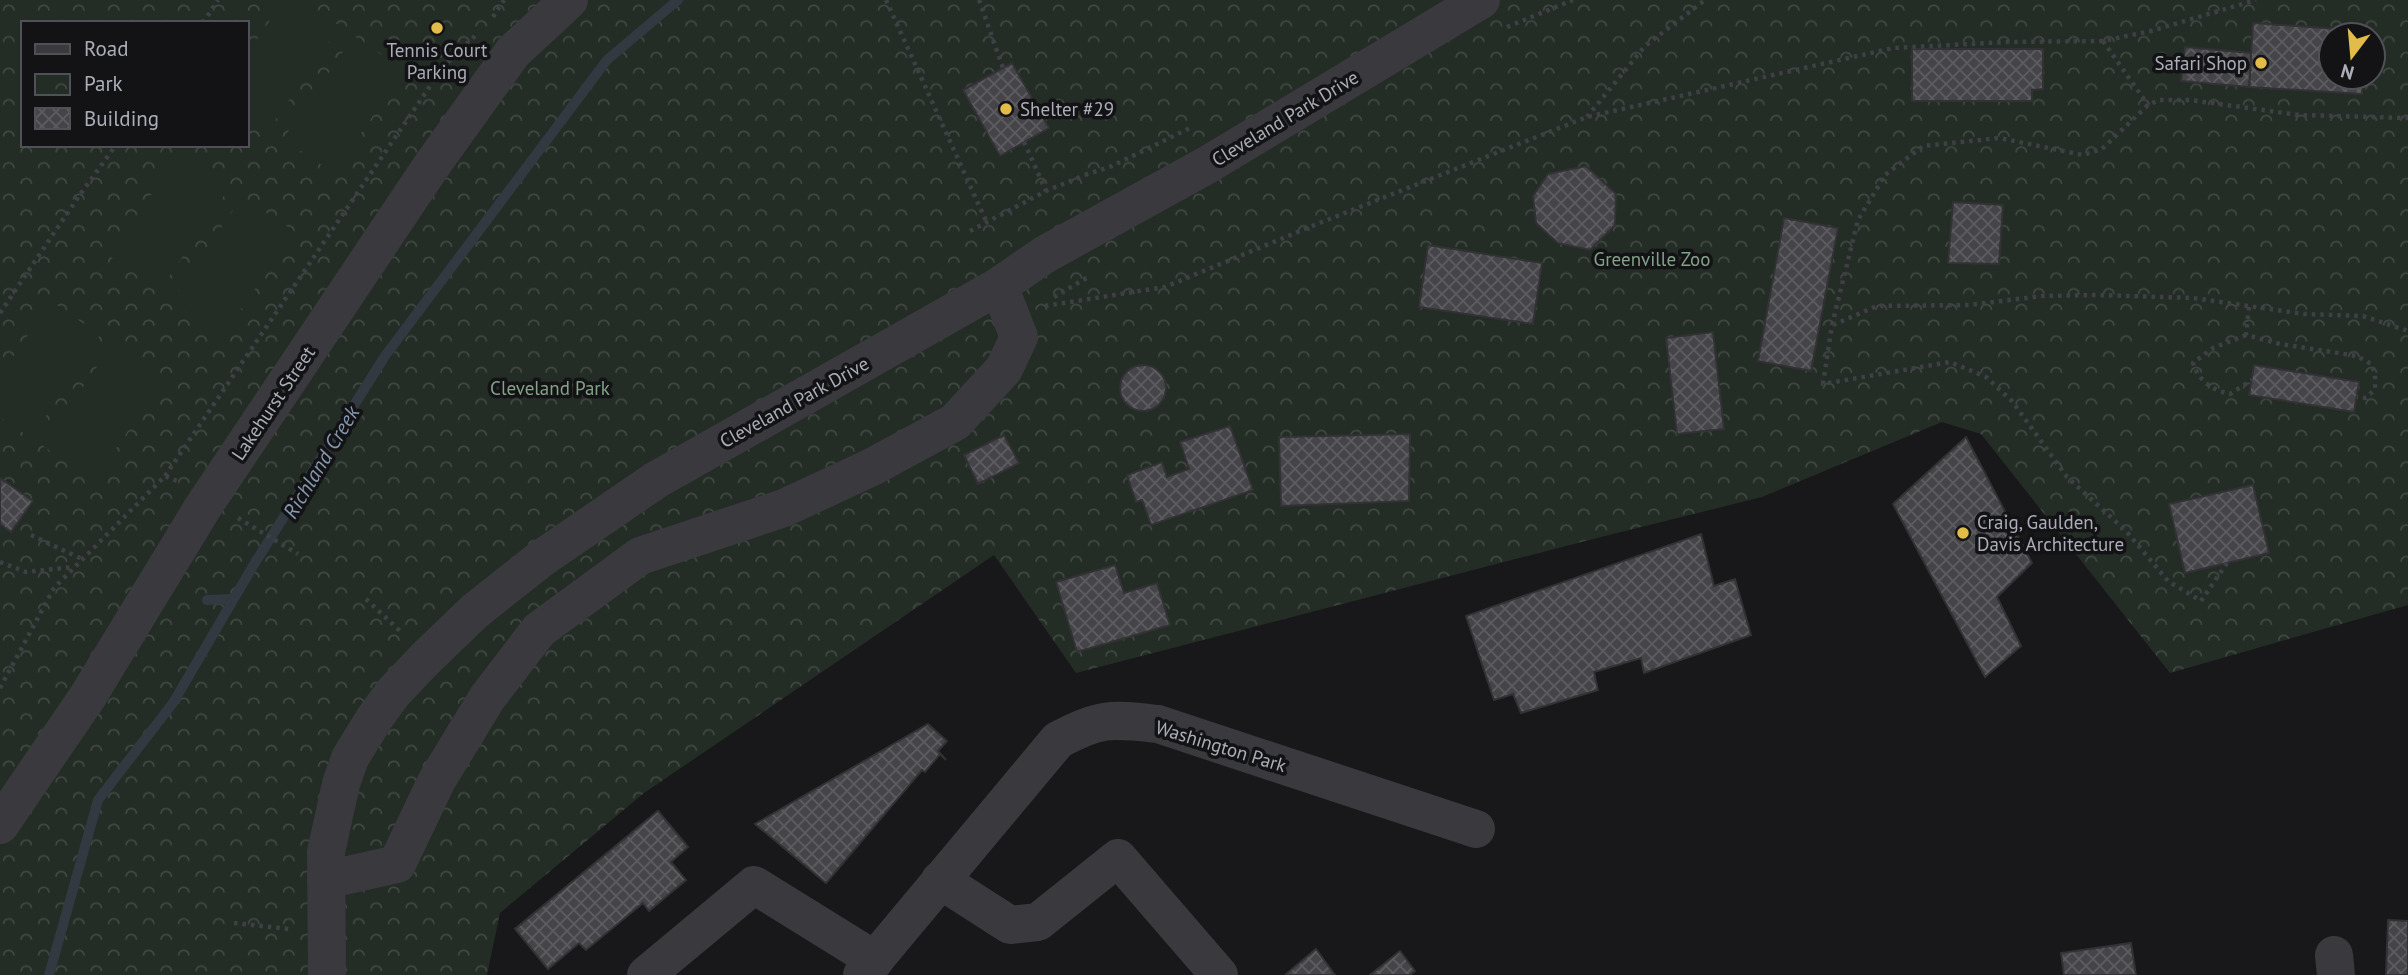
<svg xmlns="http://www.w3.org/2000/svg" width="2408" height="975" font-family="'PT Sans',sans-serif">
<style>
.park{fill:url(#park-crowns);fill-rule:evenodd}
.pitch{fill:#242c26}
.lines{fill:none;stroke-linecap:round;stroke-linejoin:round}
.stream{stroke:#323941;stroke-width:10}
.building{fill:url(#building-cross-hatch);stroke:#323235;stroke-width:2}
.path{stroke:#3f4045;stroke-width:4.5;stroke-dasharray:3.5 5;stroke-linecap:butt}
.minor{stroke:#39393e;stroke-width:38}
.poi-dot{fill:#e2bc48;stroke:#131315;stroke-width:2.5}
.labels{text-anchor:middle;dominant-baseline:central;stroke-width:7;stroke-linejoin:round;paint-order:stroke}
.poi-label{font-size:19px;fill:#abaeb8;stroke:#131315;text-anchor:start}
.street-label{font-size:19px;fill:#abaeb8;stroke:#131315}
.park-label{font-size:19px;fill:#84a189;stroke:#131315}
.water-label{font-size:21px;font-style:italic;fill:#8698b0;stroke:#131315}
</style>
<defs>
<pattern id="park-crowns" width="20" height="18" patternUnits="userSpaceOnUse" patternTransform="scale(1.75)"><rect width="20" height="18" fill="#242c26"/><path d="M2 6a3 3 0 1 1 6 0M12 15a3 3 0 1 1 6 0" fill="none" stroke="#414843"/></pattern>
<pattern id="building-cross-hatch" width="8" height="8" patternUnits="userSpaceOnUse" patternTransform="scale(1.75)"><rect width="8" height="8" fill="#454549"/><path d="M0 0l8 8M0 8l8-8" fill="none" stroke="#5d5d61"/></pattern>
</defs>
<rect width="100%" height="100%" fill="#18181a"/>
<path class="park" d="M 0,0 L 2408,0 L 2408,605 L 2170,673 L 1981,434 L 1942,422 L 1762,497 L 1593,539 L 1076,673 L 994,555 L 644,793 L 500,913 L 487,975 L 0,975 ZM 23,23 L 247,23 L 247,145 L 23,145 ZM 2331,35 L 2373,35 L 2373,77 L 2331,77 Z"/>
<g class="pitch">
<path d="M 284,0 L 301,0 L 340,26 L 269,129 L 247,114 L 247,54 Z"/>
<path d="M 354,36 L 404,70 L 334,173 L 283,139 Z"/>
<path d="M 179,154 L 229,188 L 160,290 L 109,256 Z"/>
<path d="M 242,197 L 294,231 L 224,334 L 173,299 Z"/>
<path d="M 51,301 L 100,335 L 31,438 L 0,417 L 0,376 Z"/>
<path d="M 113,343 L 164,378 L 94,481 L 43,446 Z"/>
</g>
<g class="lines">
<g class="stream">
<path d="M 207,600 L 233,599"/>
<path d="M 49,975 L 98,800 L 173,703 L 253,566 L 385,356 L 607,60 L 678,0"/>
</g>
</g>
<g class="building">
<path d="M 2253,23 L 2366,31 L 2366,35 L 2331,35 L 2331,77 L 2363,77 L 2362,94 L 2249,87 Z"/>
<path d="M 2185,47 L 2251,53 L 2249,87 L 2181,81 Z"/>
<path d="M 1912,49 L 2043,49 L 2043,89 L 2032,90 L 2032,101 L 1912,101 Z"/>
<path d="M 1012,63 L 1049,128 L 1000,156 L 963,90 Z"/>
<path d="M 1586,166 L 1616,194 L 1615,225 L 1590,250 L 1558,243 L 1536,223 L 1533,196 L 1548,174 Z"/>
<path d="M 1953,202 L 2003,205 L 1999,264 L 1948,263 Z"/>
<path d="M 1784,218 L 1838,228 L 1811,371 L 1758,361 Z"/>
<path d="M 1428,245 L 1542,263 L 1533,324 L 1419,307 Z"/>
<path d="M 1713,332 L 1724,429 L 1677,434 L 1666,338 Z"/>
<circle cx="1143" cy="388" r="23"/>
<path d="M 2254,365 L 2359,382 L 2354,412 L 2249,395 Z"/>
<path d="M 1230,426 L 1253,490 L 1151,525 L 1142,500 L 1136,502 L 1127,475 L 1162,462 L 1167,477 L 1189,469 L 1180,442 Z"/>
<path d="M 1410,434 L 1409,501 L 1281,506 L 1279,437 Z"/>
<path d="M 1004,435 L 1019,463 L 978,484 L 964,455 Z"/>
<path d="M 1966,437 L 2032,563 L 1997,597 L 2021,646 L 1985,677 L 1893,504 Z"/>
<path d="M 0,478 L 33,501 L 11,532 L 0,524 Z"/>
<path d="M 2253,485 L 2269,553 L 2185,573 L 2169,504 Z"/>
<path d="M 1701,534 L 1714,586 L 1735,579 L 1751,635 L 1644,673 L 1641,658 L 1594,672 L 1598,690 L 1521,713 L 1513,694 L 1494,700 L 1466,616 Z"/>
<path d="M 1115,565 L 1124,593 L 1157,583 L 1170,625 L 1077,652 L 1056,582 Z"/>
<path d="M 928,724 L 947,741 L 938,751 L 946,760 L 940,754 L 925,772 L 922,770 L 826,883 L 755,824 Z"/>
<path d="M 658,811 L 688,847 L 671,862 L 686,880 L 649,911 L 643,903 L 586,950 L 579,943 L 548,969 L 515,929 Z"/>
<path d="M 2388,920 L 2408,921 L 2408,975 L 2386,975 Z"/>
<path d="M 2131,943 L 2136,975 L 2064,975 L 2061,953 Z"/>
<path d="M 1316,949 L 1335,975 L 1287,975 L 1286,974 Z"/>
<path d="M 1400,951 L 1415,971 L 1410,975 L 1370,975 Z"/>
</g>
<g class="lines">
<g class="path">
<path d="M 886,0 L 987,223"/>
<path d="M 979,0 L 1003,68"/>
<path d="M 493,17 L 504,0"/>
<path d="M 203,23 L 218,0"/>
<path d="M 1507,27 L 1573,0"/>
<path d="M 2103,41 L 2148,105"/>
<path d="M 1587,117 L 1645,46 L 1705,0"/>
<path d="M 1024,142 L 1046,191"/>
<path d="M 1085,175 L 1112,166 L 1192,127"/>
<path d="M 970,231 L 1046,191 L 1085,175"/>
<path d="M 1054,297 L 1088,277"/>
<path d="M 1045,306 L 1165,287 L 1317,224 L 1587,117 L 1893,48 L 2008,42 L 2103,41 L 2151,31 L 2256,0"/>
<path d="M 2249,307 L 2246,335 L 2280,344 L 2357,356 L 2371,364 L 2375,373 L 2375,389 L 2366,398 L 2357,397"/>
<path d="M 0,313 L 79,196 L 116,145"/>
<path d="M 1833,325 L 1877,306 L 1969,305 L 2042,296 L 2098,295 L 2193,298 L 2304,314 L 2363,316 L 2408,331"/>
<path d="M 2246,335 L 2213,348 L 2193,363 C 2199,382 2213,390 2230,394 L 2252,380"/>
<path d="M 165,476 L 443,67 L 475,36"/>
<path d="M 238,518 L 298,554"/>
<path d="M 31,535 L 82,559"/>
<path d="M 0,562 L 26,572 L 74,567"/>
<path d="M 2227,563 L 2201,601 L 2168,581 L 2126,531 L 2067,477 L 2012,401 L 1986,377 L 1950,362 L 1823,384 L 1832,325 L 1858,220 L 1885,175 L 1923,146 L 1999,138 L 2083,155 L 2102,149 L 2148,105 L 2159,100 L 2190,100 L 2299,115 L 2408,118"/>
<path d="M 366,599 L 401,632"/>
<path d="M 0,688 L 54,588 L 165,476 L 177,481"/>
<path d="M 234,923 L 289,929"/>
</g>
<g class="minor">
<path d="M 0,825 L 88,696 L 203,507 L 432,165 L 513,52 L 569,0"/>
<path d="M 326,880 L 397,864 L 436,782 L 487,698 L 539,630 L 640,556 L 784,508 L 872,467 L 955,422 L 1004,369 L 1019,337 L 999,286"/>
<path d="M 940,880 L 1010,925 L 1038,922 L 1118,858 L 1219,975"/>
<path d="M 2334,955 L 2336,975"/>
<path d="M 327,975 L 326,852 L 341,784 L 350,758 L 374,719 L 392,694 L 425,659 L 475,611 L 542,558 L 656,480 L 999,286 L 1044,255 L 1207,165 L 1481,0"/>
<path d="M 646,975 L 754,885 L 875,960"/>
<path d="M 862,975 L 1058,740 C 1101,717 1111,719 1158,724 L 1476,829"/>
</g>
</g>
<g class="poi-dot">
<circle cx="437" cy="28" r="7"/>
<circle cx="2261" cy="63" r="7"/>
<circle cx="1006" cy="109" r="7"/>
<circle cx="1963" cy="533" r="7"/>
</g>
<g class="labels">
<g class="poi-label">
<text x="437" y="50" text-anchor="middle">Tennis Court<tspan x="437" dy="22">Parking</tspan></text>
<text x="2247" y="63" text-anchor="end">Safari Shop</text>
<text x="1020" y="109">Shelter #29</text>
<text x="1977" y="522">Craig, Gaulden,<tspan x="1977" dy="22">Davis Architecture</tspan></text>
</g>
<g class="street-label">
<text transform="translate(1285 118) rotate(-31)">Cleveland Park Drive</text>
<text transform="translate(794 402) rotate(-29)">Cleveland Park Drive</text>
<text transform="translate(273 403) rotate(-56)">Lakehurst Street</text>
<text transform="translate(1221 746) rotate(17)">Washington Park</text>
</g>
<g class="park-label">
<text x="1652" y="259">Greenville Zoo</text>
<text x="550" y="388">Cleveland Park</text>
</g>
<g class="water-label">
<text transform="translate(321 462) rotate(-59)">Richland Creek</text>
</g>
</g>
<rect x="21" y="21" width="228" height="126" fill="#131315" stroke="#505156" stroke-width="2"/>
<rect x="35" y="44" width="35" height="10" fill="#39393e" stroke="#505156" stroke-width="2"/>
<text x="84" y="56" font-size="21" fill="#abaeb8">Road</text>
<rect x="35" y="74" width="35" height="21" fill="url(#park-crowns)" stroke="#505156" stroke-width="2"/>
<text x="84" y="91" font-size="21" fill="#abaeb8">Park</text>
<rect x="35" y="108" width="35" height="21" fill="url(#building-cross-hatch)" stroke="#505156" stroke-width="2"/>
<text x="84" y="126" font-size="21" fill="#abaeb8">Building</text>
<g transform="translate(2352 56) rotate(196)"><circle r="33" fill="#131315" stroke="#505156" stroke-width="2"/>
<path d="M0-5L12 26L0 18L-12 26Z" fill="#e2bc48"/>
<text y="-10" font-size="19" font-weight="bold" text-anchor="middle" fill="#abaeb8">N</text>
</g>
</svg>
